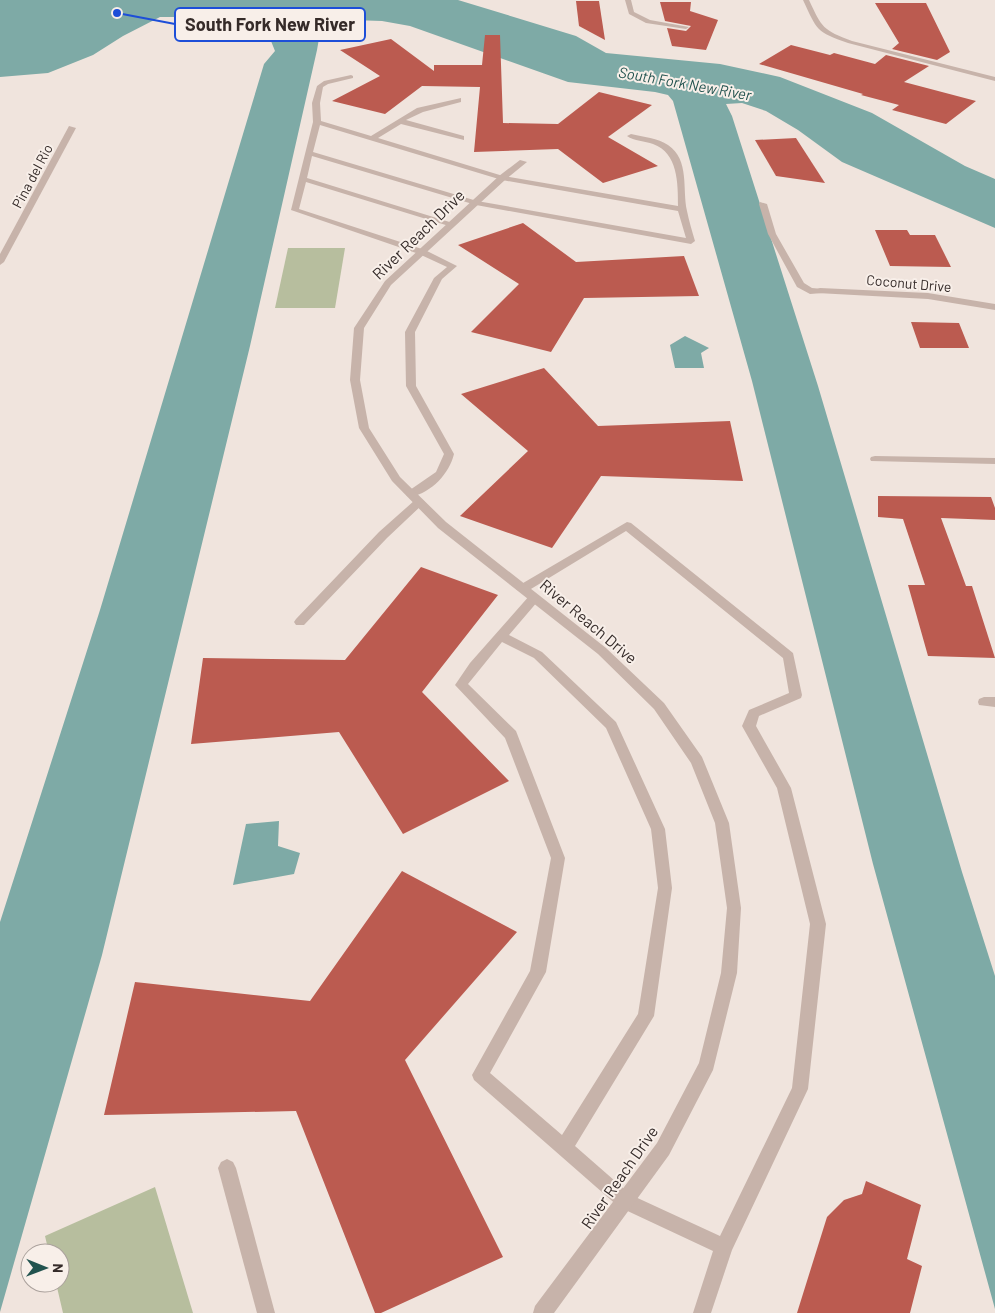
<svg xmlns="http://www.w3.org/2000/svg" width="995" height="1313" font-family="Barlow,sans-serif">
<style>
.green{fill:#b7be9e}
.water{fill:#7eaaa6}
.building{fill:#bb5b50}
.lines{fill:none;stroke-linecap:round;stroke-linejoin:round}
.service{fill:#c7b3aa;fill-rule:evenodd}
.minor{fill:#c7b3aa;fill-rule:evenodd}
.labels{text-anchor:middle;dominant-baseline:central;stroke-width:4;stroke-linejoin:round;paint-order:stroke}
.far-street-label{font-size:14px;fill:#352b29;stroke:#f8efe9}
.far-water-label{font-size:15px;font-style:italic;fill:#22534f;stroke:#f8efe9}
.street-label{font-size:16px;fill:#352b29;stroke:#f8efe9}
.leader{fill:none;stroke:#1d4ed8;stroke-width:2}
.callout-dot{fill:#1d4ed8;stroke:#f8efe9;stroke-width:2}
.callout{fill:#f8efe9;stroke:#1d4ed8;stroke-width:2}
.callout-label{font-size:18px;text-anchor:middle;font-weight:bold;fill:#352b29}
</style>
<rect width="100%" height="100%" fill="#f0e4dd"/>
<g class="green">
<path d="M 288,248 L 345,248 L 335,308 L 275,308 Z"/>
<path d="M 155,1187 L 193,1313 L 63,1313 L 56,1283 L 60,1283 L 60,1253 L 49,1253 L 45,1236 Z"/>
</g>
<g class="water">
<path d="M 0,0 L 458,0 L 576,36 L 606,53 L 720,64 L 780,77 L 872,113 L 965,166 L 995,179 L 995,228 L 842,162 L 798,130 L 766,111 L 742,103 L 726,104 L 732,116 L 818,386 L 962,872 L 995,976 L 995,1309 L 873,864 L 752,381 L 673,101 L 668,95 L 655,92 L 568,82 L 410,26 L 382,21 L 351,20 L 321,27 L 317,50 L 250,346 L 102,955 L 0,1312 L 0,922 L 100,610 L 264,64 L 275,51 L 271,41 L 271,36 L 284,22 L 282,12 L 260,15 L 206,17 L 160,17 L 123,36 L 93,55 L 48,73 L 0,77 Z"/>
<path d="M 685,336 L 709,348 L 701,353 L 704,368 L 675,368 L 670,345 Z"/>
<path d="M 279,821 L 278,846 L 300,853 L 294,874 L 233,885 L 246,824 Z"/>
</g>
<g class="building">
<path d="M 576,1 L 599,1 L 605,40 L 579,26 Z"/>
<path d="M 660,2 L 691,2 L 690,11 L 718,20 L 706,50 L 672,46 L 667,28 L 686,31 L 691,26 L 665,21 Z"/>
<path d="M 875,3 L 926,3 L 950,52 L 937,60 L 892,49 L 899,43 Z"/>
<path d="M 485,35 L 500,35 L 503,123 L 558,124 L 599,92 L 652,105 L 608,137 L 658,166 L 603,183 L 558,149 L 474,152 L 480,87 L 422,86 L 385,114 L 332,101 L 380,76 L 340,50 L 391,39 L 434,71 L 434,65 L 482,65 Z"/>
<path d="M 791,45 L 830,55 L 834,53 L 875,64 L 886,55 L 929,66 L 904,82 L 976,101 L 946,124 L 892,110 L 899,105 L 861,95 L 863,94 L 759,64 Z"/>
<path d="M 796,138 L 825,183 L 776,176 L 755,140 Z"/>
<path d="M 523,223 L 576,262 L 684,256 L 699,296 L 584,298 L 551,352 L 471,332 L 519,284 L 458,245 Z"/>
<path d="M 875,230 L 907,230 L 910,235 L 935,235 L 951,267 L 890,266 Z"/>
<path d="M 911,322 L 959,323 L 969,348 L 920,348 Z"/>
<path d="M 544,368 L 598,426 L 730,421 L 743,481 L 601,476 L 552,548 L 460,516 L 528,451 L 461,394 Z"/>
<path d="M 878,496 L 991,497 L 995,508 L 995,520 L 941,518 L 966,586 L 972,586 L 995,658 L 928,656 L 908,585 L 925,585 L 903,519 L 878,517 Z"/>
<path d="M 421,567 L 498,595 L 422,692 L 509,781 L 403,834 L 339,732 L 191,744 L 203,658 L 345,660 Z"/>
<path d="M 402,871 L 517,932 L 405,1060 L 503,1257 L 381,1313 L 375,1313 L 296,1111 L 104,1115 L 135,982 L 310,1001 Z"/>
<path d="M 866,1181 L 921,1205 L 907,1259 L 922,1266 L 910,1313 L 797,1313 L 827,1217 L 844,1200 L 862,1194 Z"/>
</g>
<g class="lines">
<g class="service">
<path d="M 351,75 L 353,76 L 353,78 L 328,84 L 323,87 L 320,103 L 321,121 L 371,136 L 417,108 L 461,98 L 461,102 L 423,112 L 406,120 L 464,136 L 464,140 L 401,124 L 378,138 L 503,176 L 678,206 C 678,183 678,153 653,144 C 645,141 634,141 627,136 L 631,134 C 643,137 658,138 668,145 C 690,160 682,189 687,211 C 689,221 692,231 695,241 L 691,244 L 476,205 L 312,156 L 307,178 L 456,224 L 449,226 L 306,182 L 299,209 L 425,250 L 457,266 L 442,279 L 415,332 L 416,386 L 454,454 C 449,474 432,492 411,497 L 407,496 L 406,494 L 407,492 L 436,472 L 444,454 L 406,386 L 405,332 L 434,278 L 447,267 L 419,254 L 291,210 L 313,122 L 312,103 L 317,86 L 324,81 ZM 320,125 L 502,180 L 678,211 L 686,238 L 477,201 L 313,152 Z"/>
<path d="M 760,202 L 767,204 L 776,234 L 804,283 L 812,288 L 823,289 L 823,293 L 810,294 L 797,287 L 768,234 L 759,204 Z"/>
<path d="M 419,499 L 423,500 L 425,502 L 423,504 L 387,538 L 304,625 L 296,625 L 294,622 L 296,619 L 379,532 L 415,500 Z"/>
<path d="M 627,522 L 631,523 L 793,653 L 802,695 L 801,698 L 759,716 L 756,726 L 791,788 L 826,924 L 808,1089 L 732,1250 L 711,1313 L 693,1313 L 713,1251 L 619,1207 L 474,1080 L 472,1075 L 530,971 L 551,858 L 505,738 L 455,685 L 470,663 L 530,595 L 538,595 L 540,598 L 538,601 L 509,635 L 542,652 L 616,722 L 665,829 L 672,888 L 654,1016 L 575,1146 L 631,1195 L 720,1236 L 792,1088 L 810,924 L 777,788 L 742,726 L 749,710 L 789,693 L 783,658 L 626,531 L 526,592 L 522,593 L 516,589 L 518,586 ZM 502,642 L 534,658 L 606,728 L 651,829 L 658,888 L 638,1014 L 562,1135 L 490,1073 L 546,972 L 565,858 L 516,731 L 468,684 Z"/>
<path d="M 227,1159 L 233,1162 L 236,1168 L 275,1313 L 257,1313 L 218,1168 L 221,1162 Z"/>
</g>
<g class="minor">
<path d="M 625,0 L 631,0 L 634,12 L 650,20 L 689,27 L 686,29 L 646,23 L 629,14 Z"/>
<path d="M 803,0 L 809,0 C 822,28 823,30 852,41 L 995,77 L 995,81 L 848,43 C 816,32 817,30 803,0 Z"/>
<path d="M 69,126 L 76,128 L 4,262 L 0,265 L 0,254 Z"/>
<path d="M 520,160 L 527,162 L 505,180 L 391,285 L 364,328 L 360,380 L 369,428 L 400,477 L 446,522 L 606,648 L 664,703 L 702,757 L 729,823 L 741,908 L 737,973 L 713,1070 L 669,1155 L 554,1313 L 533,1313 L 535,1306 L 657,1143 L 699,1063 L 721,973 L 727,908 L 715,823 L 691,763 L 654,709 L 598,654 L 438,528 L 392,481 L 359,428 L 350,380 L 354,328 L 385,281 L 499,176 Z"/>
<path d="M 820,288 L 928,293 L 995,304 L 995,310 L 928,299 L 817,293 L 817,289 Z"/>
<path d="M 875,456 L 995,458 L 995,464 L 871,461 L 870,459 L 871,457 Z"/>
<path d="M 984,697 L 995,697 L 995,707 L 979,705 L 978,702 L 979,699 Z"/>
</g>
</g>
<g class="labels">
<g class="far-street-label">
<text transform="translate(32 176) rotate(-62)">Pina del Rio</text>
<text transform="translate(909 283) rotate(5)">Coconut Drive</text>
</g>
<g class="far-water-label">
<text transform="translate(685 83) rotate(10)">South Fork New River</text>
</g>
<g class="street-label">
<text transform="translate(418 234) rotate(-44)">River Reach Drive</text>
<text transform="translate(589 621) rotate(40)">River Reach Drive</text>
<text transform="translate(619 1177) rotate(-55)">River Reach Drive</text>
</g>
</g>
<path class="leader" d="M117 13L175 24"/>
<circle class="callout-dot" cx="117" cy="13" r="5"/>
<rect class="callout" x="175" y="8" width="190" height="33" rx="5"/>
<g class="callout-label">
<text x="270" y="31">South Fork New River</text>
</g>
<g transform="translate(45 1268) rotate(91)"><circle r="24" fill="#f8efe9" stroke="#aaa19c"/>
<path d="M0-4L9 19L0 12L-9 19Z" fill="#22534f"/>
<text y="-8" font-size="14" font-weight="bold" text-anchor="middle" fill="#352b29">N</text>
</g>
</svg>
